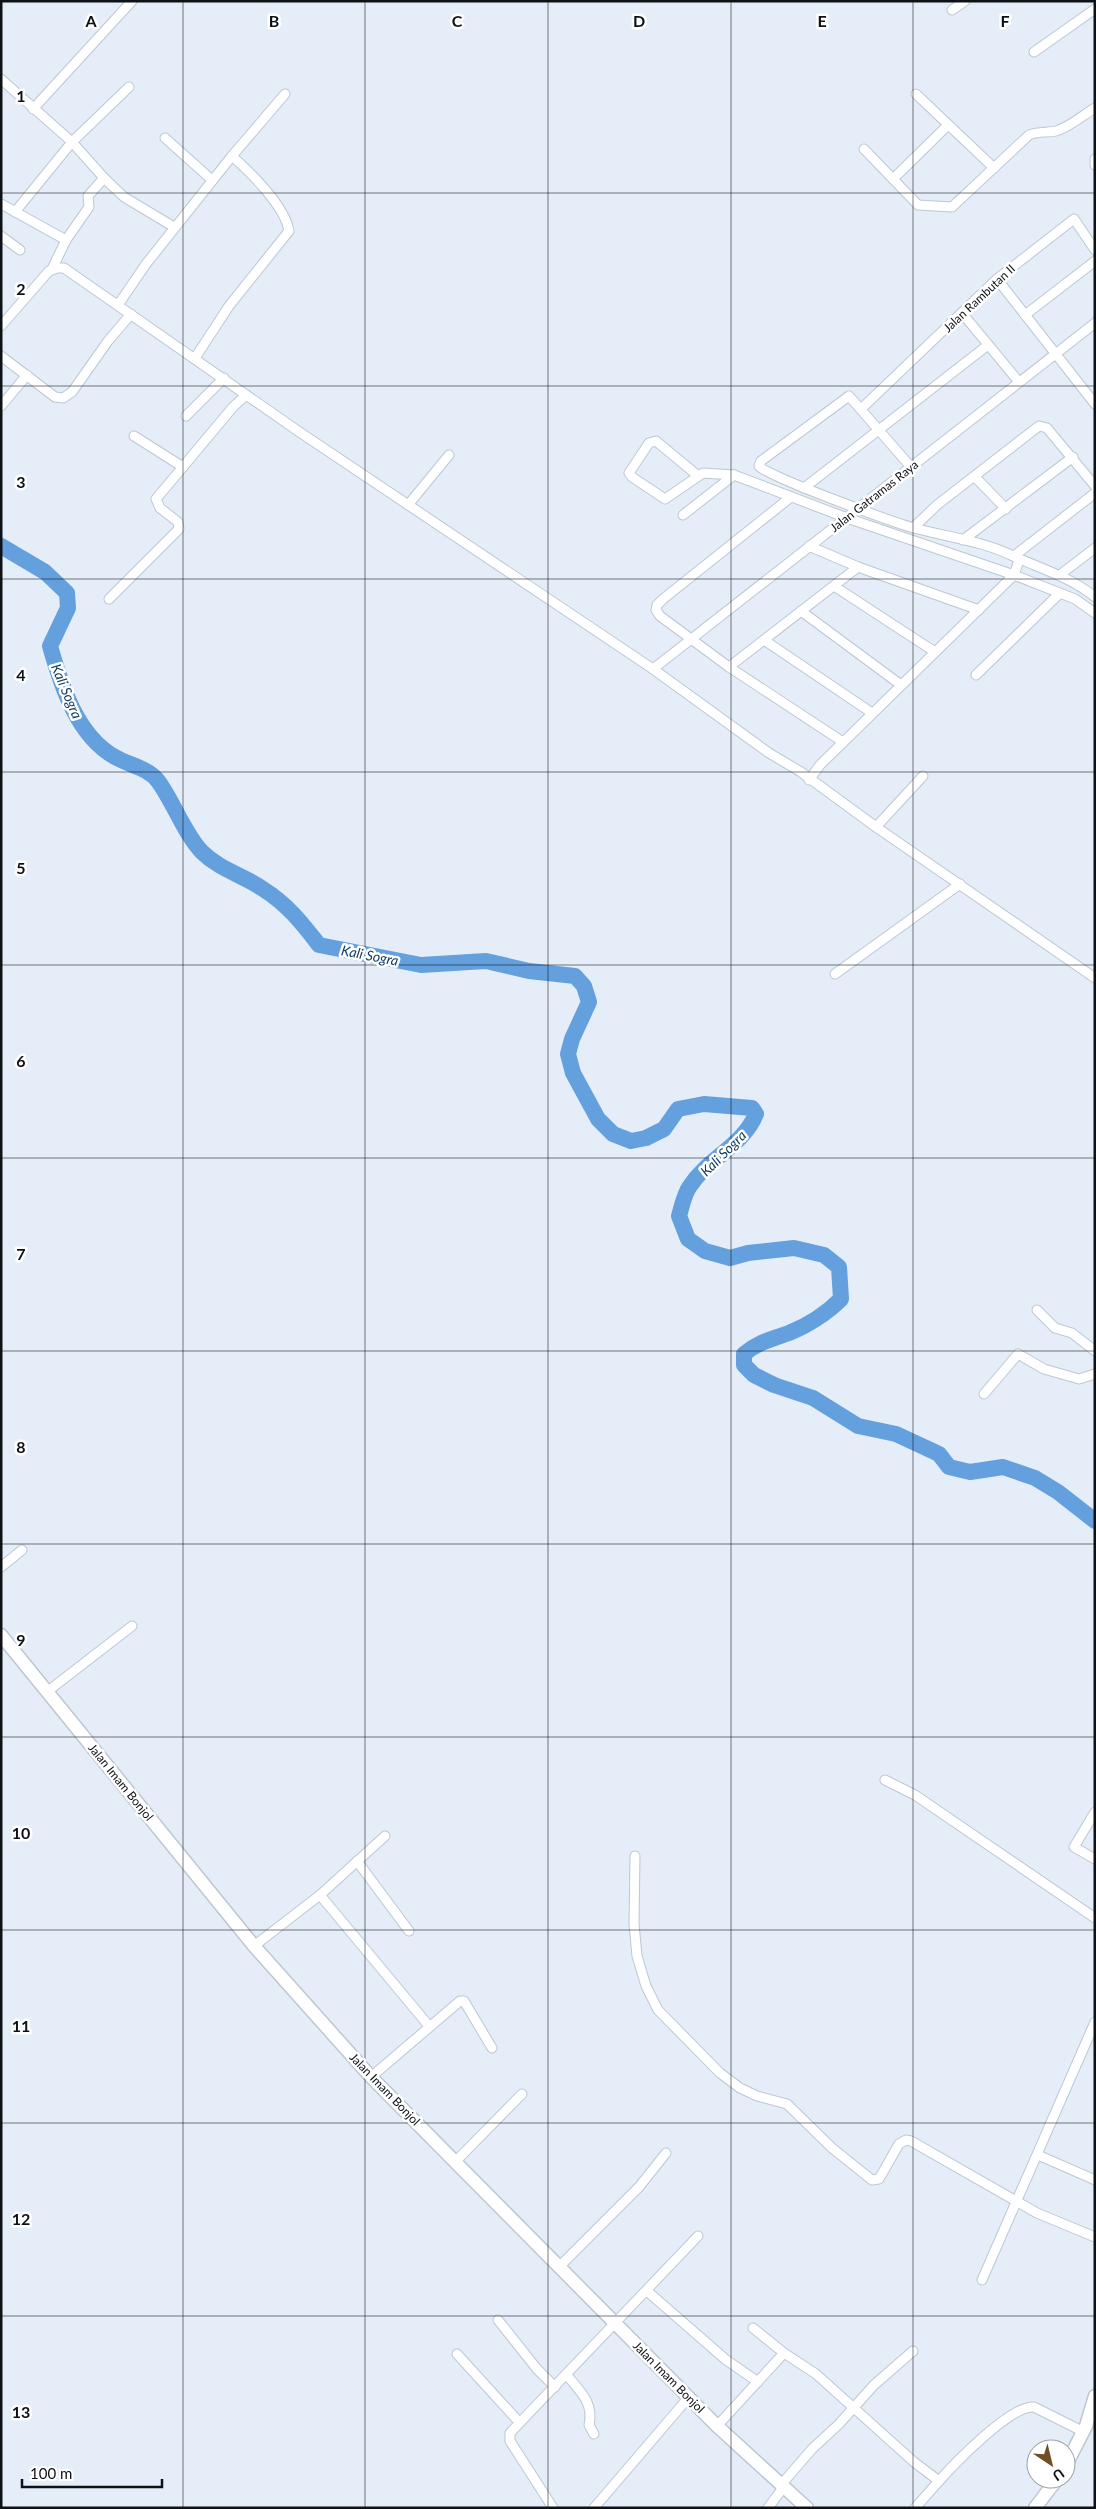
<svg xmlns="http://www.w3.org/2000/svg" width="1096" height="2509" font-family="Lato,sans-serif">
<style>
.lines{fill:none;stroke-linecap:round;stroke-linejoin:round}
.river{stroke:#63a0dd;stroke-width:16}
.minor-casing{stroke:#bec7d0;stroke-width:11}
.secondary-casing{stroke:#bec7d0;stroke-width:15}
.minor{stroke:#fff;stroke-width:9}
.secondary{stroke:#fff;stroke-width:12}
.grid{fill:none;stroke:#0e1115;stroke-width:1;stroke-opacity:0.55}
.labels{text-anchor:middle;dominant-baseline:central;stroke-width:5;stroke-linejoin:round;paint-order:stroke}
.street-label{font-size:12px;fill:#0e1115;stroke:#fff}
.water-label{font-size:14px;font-style:italic;fill:#123e66;stroke:#fff}
.grid-label{font-size:16px;text-anchor:middle;font-weight:bold;fill:#0e1115;stroke:#fff;stroke-width:5;stroke-linejoin:round;paint-order:stroke}
</style>
<rect width="100%" height="100%" fill="#e5eef8"/>
<g class="lines">
<path class="river" d="M 1,546 L 45,572 L 67,593 L 68,608 L 50,646 C 61,685 77,736 115,757 C 129,765 148,768 158,781 C 173,801 185,835 202,852 C 220,870 243,875 263,889 C 287,904 302,923 319,945 L 421,965 L 486,961 L 529,971 L 575,976 L 584,986 L 589,1002 L 572,1039 L 568,1054 L 573,1073 L 598,1119 L 613,1134 L 631,1141 L 646,1138 L 664,1129 L 678,1109 L 704,1104 L 752,1108 L 756,1114 C 743,1146 708,1158 690,1186 C 684,1194 682,1206 679,1216 L 688,1239 L 705,1251 L 730,1258 L 748,1253 L 794,1248 L 824,1255 L 839,1267 L 841,1299 C 827,1313 807,1326 789,1333 C 772,1339 758,1342 744,1354 L 744,1365 L 754,1375 L 774,1385 L 813,1398 L 858,1426 L 896,1434 L 939,1454 L 949,1467 L 970,1472 L 1003,1467 L 1035,1478 L 1058,1492 L 1095,1521"/>
<defs>
<g id="minor">
<path d="M 952,10 L 965,1"/>
<path d="M 1034,52 L 1095,9"/>
<path d="M 1,79 L 72,142 L 104,178 L 88,196 L 89,207 L 66,240 L 52,269"/>
<path d="M 916,94 L 994,168"/>
<path d="M 33,109 L 132,1"/>
<path d="M 165,138 L 212,180"/>
<path d="M 864,149 L 918,205 L 952,207 L 1029,135 C 1039,131 1047,133 1056,131 C 1070,127 1083,115 1095,108"/>
<path d="M 232,156 L 285,94"/>
<path d="M 1095,159 L 1095,165"/>
<path d="M 104,178 L 124,197 L 174,227"/>
<path d="M 893,179 L 948,125"/>
<path d="M 1,204 L 66,240"/>
<path d="M 15,212 L 72,142 L 129,87"/>
<path d="M 1,236 L 20,250"/>
<path d="M 997,279 L 1095,404"/>
<path d="M 118,305 L 146,264 L 232,156 C 250,172 285,206 289,231 L 229,306 L 195,358"/>
<path d="M 962,313 L 1019,382"/>
<path d="M 1025,315 L 1095,261"/>
<path d="M 1,326 L 49,271 L 57,268 L 64,268 L 298,431 L 653,669 L 769,753 L 801,772 L 876,827 L 1095,978"/>
<path d="M 1,356 L 55,397 L 63,398 L 72,392 L 108,341 L 131,314"/>
<path d="M 1,406 L 27,375"/>
<path d="M 861,409 L 997,279 L 1074,219 L 1095,250"/>
<path d="M 186,416 L 224,378"/>
<path d="M 134,436 L 183,467"/>
<path d="M 911,467 L 849,396 L 761,461 L 759,466 C 764,475 895,523 914,528 C 947,537 983,541 1013,556 C 1042,569 1070,577 1095,597"/>
<path d="M 697,475 L 656,441 L 649,443 L 629,473 L 632,477 L 665,499 L 703,473 L 734,475 L 847,518 L 1014,575 L 1075,599 L 1095,613"/>
<path d="M 975,477 L 1006,509"/>
<path d="M 804,488 L 988,345"/>
<path d="M 791,497 L 663,599 L 657,605 L 656,610 L 660,616 L 729,667 L 843,742"/>
<path d="M 408,505 L 449,455"/>
<path d="M 683,515 L 734,475"/>
<path d="M 913,528 L 937,505 L 1039,426 L 1047,428 L 1095,486"/>
<path d="M 963,540 L 1073,457"/>
<path d="M 809,546 L 858,567 L 979,610"/>
<path d="M 1014,556 L 1095,493"/>
<path d="M 1061,574 L 1095,548"/>
<path d="M 834,586 L 935,652"/>
<path d="M 109,599 L 179,529 L 178,522 L 160,508 L 156,499 L 233,407 L 246,395"/>
<path d="M 801,611 L 901,685"/>
<path d="M 764,640 L 872,713"/>
<path d="M 729,667 L 858,567"/>
<path d="M 653,669 L 1095,323"/>
<path d="M 976,675 L 1059,594"/>
<path d="M 809,780 L 820,765 L 1014,575 L 1019,560"/>
<path d="M 876,827 L 923,776"/>
<path d="M 835,974 L 960,884"/>
<path d="M 1037,1310 L 1055,1328 L 1072,1333 L 1095,1351"/>
<path d="M 984,1394 L 1018,1354 L 1044,1369 L 1079,1379 L 1095,1374"/>
<path d="M 1,1567 L 22,1550"/>
<path d="M 48,1691 L 132,1626"/>
<path d="M 885,1780 L 915,1795 L 1095,1918"/>
<path d="M 1095,1812 L 1074,1847 L 1095,1859"/>
<path d="M 635,1856 L 634,1924 L 637,1956 L 646,1986 L 658,2010 L 720,2073 L 740,2088 L 757,2096 L 787,2104 L 832,2148 L 872,2180 L 879,2179 L 899,2144 L 906,2140 L 911,2141 L 1037,2213 L 1095,2237"/>
<path d="M 357,1861 L 409,1931"/>
<path d="M 320,1895 L 385,1836"/>
<path d="M 254,1946 L 320,1895 L 429,2026"/>
<path d="M 371,2077 L 460,2001 L 464,2001 L 492,2048"/>
<path d="M 1038,2155 L 1095,2180"/>
<path d="M 455,2162 L 522,2094"/>
<path d="M 559,2267 L 639,2187 L 666,2153"/>
<path d="M 982,2280 L 1095,2022"/>
<path d="M 647,2291 L 725,2359 L 758,2382"/>
<path d="M 498,2320 L 537,2369 L 555,2387"/>
<path d="M 753,2328 L 784,2353"/>
<path d="M 457,2354 L 519,2422"/>
<path d="M 567,2375 C 580,2392 594,2402 589,2425 L 594,2434"/>
<path d="M 717,2426 L 784,2353 L 816,2374 L 914,2462 L 939,2481 L 915,2508"/>
<path d="M 939,2481 C 955,2463 1011,2405 1034,2407 L 1082,2431"/>
<path d="M 780,2486 L 812,2449 L 839,2424 L 874,2385 L 913,2351"/>
<path d="M 553,2508 L 510,2441 L 510,2433 L 698,2236"/>
<path d="M 594,2508 L 689,2397"/>
<path d="M 768,2508 L 783,2488"/>
</g>
<g id="secondary">
<path d="M 1,1635 L 254,1946 L 371,2077 L 717,2426 L 807,2508"/>
<path d="M 1066,2465 L 1086,2426 L 1095,2396"/>
<path d="M 1035,2508 L 1057,2479"/>
</g>
</defs>
<use href="#minor" class="minor-casing"/>
<use href="#secondary" class="secondary-casing"/>
<use href="#minor" class="minor"/>
<use href="#secondary" class="secondary"/>
</g>
<path class="grid" d="M 183,1 L 183,2508M 365,1 L 365,2508M 548,1 L 548,2508M 731,1 L 731,2508M 913,1 L 913,2508M 1,193 L 1095,193M 1,386 L 1095,386M 1,579 L 1095,579M 1,772 L 1095,772M 1,965 L 1095,965M 1,1158 L 1095,1158M 1,1351 L 1095,1351M 1,1544 L 1095,1544M 1,1737 L 1095,1737M 1,1930 L 1095,1930M 1,2123 L 1095,2123M 1,2316 L 1095,2316"/>
<g class="labels">
<g class="street-label">
<text transform="translate(979 298) rotate(-43)">Jalan Rambutan II</text>
<text transform="translate(874 496) rotate(-38)">Jalan Gatramas Raya</text>
<text transform="translate(121 1782) rotate(51)">Jalan Imam Bonjol</text>
<text transform="translate(385 2089) rotate(46)">Jalan Imam Bonjol</text>
<text transform="translate(669 2377) rotate(45)">Jalan Imam Bonjol</text>
</g>
<g class="water-label">
<text transform="translate(67 691) rotate(67)">Kali Sogra</text>
<text transform="translate(370 955) rotate(11)">Kali Sogra</text>
<text transform="translate(723 1153) rotate(-45)">Kali Sogra</text>
</g>
</g>
<g class="grid-label">
<text x="91" y="27">A</text>
<text x="274" y="27">B</text>
<text x="457" y="27">C</text>
<text x="639" y="27">D</text>
<text x="822" y="27">E</text>
<text x="1005" y="27">F</text>
<text x="21" y="102">1</text>
<text x="21" y="295">2</text>
<text x="21" y="488">3</text>
<text x="21" y="681">4</text>
<text x="21" y="874">5</text>
<text x="21" y="1067">6</text>
<text x="21" y="1260">7</text>
<text x="21" y="1453">8</text>
<text x="21" y="1646">9</text>
<text x="21" y="1839">10</text>
<text x="21" y="2032">11</text>
<text x="21" y="2225">12</text>
<text x="21" y="2418">13</text>
</g>
<rect width="1096" height="2509" fill="none" stroke="#0e1115" stroke-width="5"/>
<g transform="translate(1051 2464) rotate(145)"><circle r="24" fill="#ffffff" stroke="#9fa0a1"/>
<path d="M0-4L9 19L0 12L-9 19Z" fill="#704f26"/>
<text y="-8" font-size="14" font-weight="bold" text-anchor="middle" fill="#0e1115">U</text>
</g>
<path d="M22 2479v8h140v-8" fill="none" stroke="#0e1115" stroke-width="2.5"/>
<text x="30" y="2479" font-size="15" fill="#0e1115" stroke="#ffffff" stroke-width="4" paint-order="stroke">100 m</text>
</svg>
